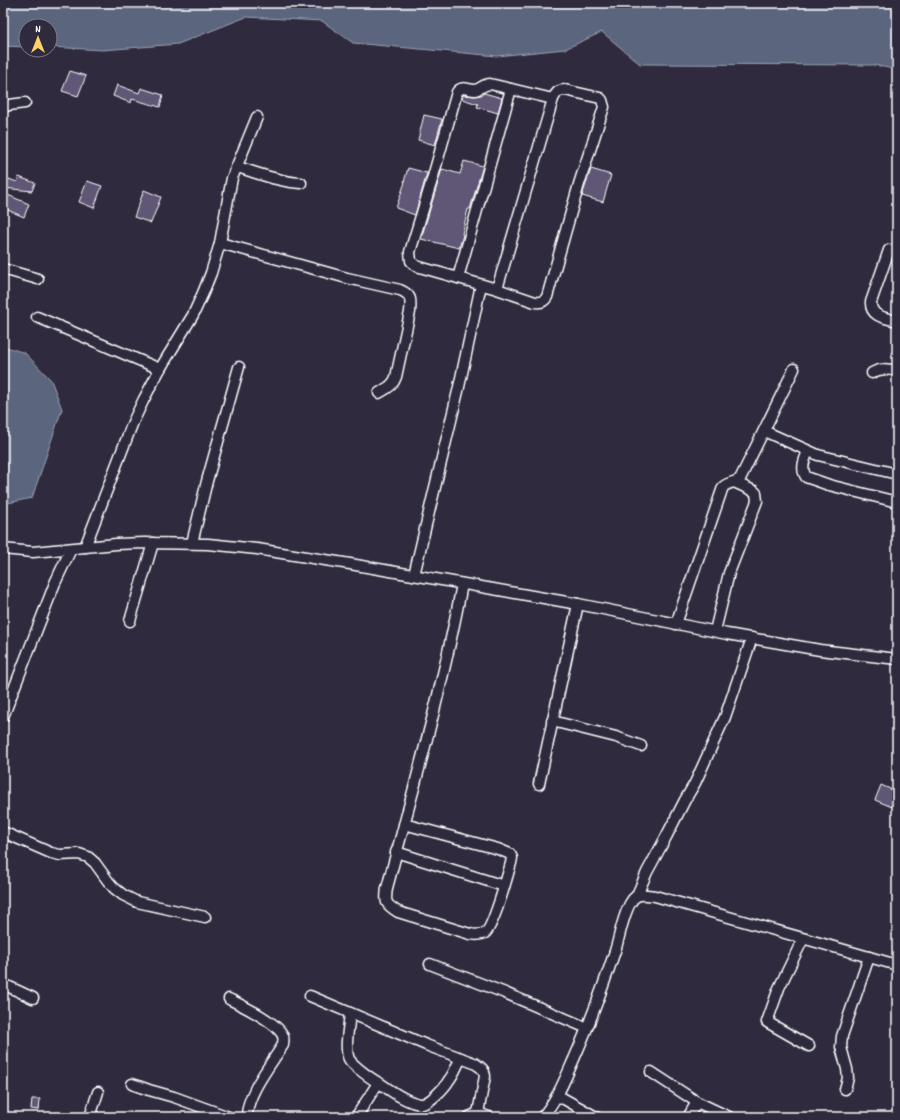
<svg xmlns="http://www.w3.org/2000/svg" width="900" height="1120" font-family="Dekko,sans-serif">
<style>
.water{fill:#5b657e;stroke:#9da3b2}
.building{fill:#615774;stroke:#fff}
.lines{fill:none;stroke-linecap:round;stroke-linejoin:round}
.minor-casing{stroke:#fff;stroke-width:13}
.minor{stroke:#2f2a3d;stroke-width:10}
</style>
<rect width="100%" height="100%" fill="#2f2a3d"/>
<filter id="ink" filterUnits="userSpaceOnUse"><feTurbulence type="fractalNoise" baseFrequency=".025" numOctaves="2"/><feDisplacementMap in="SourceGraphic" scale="8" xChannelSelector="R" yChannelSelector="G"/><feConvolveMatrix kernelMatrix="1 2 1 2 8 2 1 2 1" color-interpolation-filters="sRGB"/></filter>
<g filter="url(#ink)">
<g class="water">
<path d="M 3,3 L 897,3 L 897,70 L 875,65 L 640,64 L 602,32 L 565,49 L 497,56 L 353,43 L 322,21 L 246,17 L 178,44 L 103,50 L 50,47 L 50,26 L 26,26 L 26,47 L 3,46 Z"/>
<path d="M 3,346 L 25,353 L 51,380 L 62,409 L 32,498 L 3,504 Z"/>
</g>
<g class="building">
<path d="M 70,71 L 86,76 L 78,96 L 62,91 Z"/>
<path d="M 117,85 L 139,93 L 141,88 L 163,95 L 160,107 L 132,99 L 131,103 L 113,96 Z"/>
<path d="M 484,93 L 502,98 L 498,113 L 477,107 L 478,104 L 462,99 L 463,95 L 475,96 L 481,95 Z"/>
<path d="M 424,115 L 442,119 L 435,145 L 418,140 Z"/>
<path d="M 464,161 L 483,166 L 470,209 L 468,209 L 462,234 L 463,235 L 459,248 L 421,239 L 442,169 L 460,174 Z"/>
<path d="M 408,168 L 427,173 L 415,215 L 396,208 L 405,182 L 404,182 Z"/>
<path d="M 591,169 L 611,175 L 603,202 L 582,196 Z"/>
<path d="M 19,177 L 35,183 L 32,191 L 3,188 L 6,178 L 17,182 Z"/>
<path d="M 87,181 L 102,186 L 94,208 L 79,202 Z"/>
<path d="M 144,190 L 161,197 L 151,223 L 134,217 Z"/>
<path d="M 3,193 L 29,204 L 24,217 L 3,208 Z"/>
<path d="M 881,785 L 897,792 L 897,795 L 892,807 L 875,800 Z"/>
<path d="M 32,1099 L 40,1099 L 39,1110 L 31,1109 Z"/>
</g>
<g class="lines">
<defs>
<g id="minor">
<path d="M 3,107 L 9,105 L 25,103"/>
<path d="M 237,167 C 258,173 279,182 301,183"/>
<path d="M 220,243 L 347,278 L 400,290 C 412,295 411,300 410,312 L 396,377 C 393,386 387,388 379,393"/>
<path d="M 889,250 L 871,302 C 870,317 886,318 897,321"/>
<path d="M 3,269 L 38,279"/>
<path d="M 458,278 L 511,89"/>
<path d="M 497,289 L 553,99 L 490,84 C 484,84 480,89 475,90 C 468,90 462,85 457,92 L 432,180 L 410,252 L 411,261 L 416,266 L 497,289 L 535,302 C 540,303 544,302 547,297 L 579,184 L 604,107 L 602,100 L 600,98 L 565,90 C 558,90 556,93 553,99"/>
<path d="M 37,317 L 160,369"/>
<path d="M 872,373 C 880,368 888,369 897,371"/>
<path d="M 764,431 L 818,455 L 897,474"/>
<path d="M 808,451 C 805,459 800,468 806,477 L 829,485 L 897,502"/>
<path d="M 192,543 L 207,481 L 239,367"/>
<path d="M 85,547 L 133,422 L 144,399 L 160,369 L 193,315 L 203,293 L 211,273 L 220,243 L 228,199 L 232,178 L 257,117"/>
<path d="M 3,549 L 33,552 L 116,544 L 144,543 L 208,544 L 257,549 L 350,564 L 578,604 L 727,634 L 820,650 L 897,659"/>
<path d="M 414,575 L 459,387 L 481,285"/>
<path d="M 130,621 L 153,543"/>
<path d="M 676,624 L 723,487 C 728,482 735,483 740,479 L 794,369"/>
<path d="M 715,631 L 729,573 L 757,501 L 756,493 L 754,491 L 734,482"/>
<path d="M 3,717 L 55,583 L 71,549"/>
<path d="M 552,721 L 616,737 L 641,746"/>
<path d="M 539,784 L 578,604"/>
<path d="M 404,824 L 498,849 L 510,854 L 512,858 L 511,863 C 508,874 493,928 485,933 C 480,935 475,935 470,934 L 398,912 C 385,904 385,902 387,888 C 414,787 443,687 462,584"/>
<path d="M 3,832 L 51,853 L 60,855 L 79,854 L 88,857 L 95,863 L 108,881 L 114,888 L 123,895 L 137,902 L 205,917"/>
<path d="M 396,852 L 504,886"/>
<path d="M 637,895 L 647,872 L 665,839 L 685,800 L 695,783 L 725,717 L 752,638"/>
<path d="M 803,939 L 779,988 L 767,1022 L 809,1046"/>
<path d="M 430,964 L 505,993 L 587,1028"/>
<path d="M 3,984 L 33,998"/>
<path d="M 310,996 L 426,1045 L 474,1063 C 480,1067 484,1068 485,1076 L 478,1113"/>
<path d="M 229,999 C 243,1006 277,1022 283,1036 C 284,1039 283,1042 283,1045 C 271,1064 246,1095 247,1117"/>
<path d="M 350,1013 C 349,1026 344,1048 349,1059 C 353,1066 373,1080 381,1084 C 391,1091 409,1104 422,1104 C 430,1103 445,1087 449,1080 C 454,1074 457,1065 461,1058"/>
<path d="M 651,1072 L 697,1102 L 729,1117"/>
<path d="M 132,1084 L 149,1090 L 174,1097 L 229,1117"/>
<path d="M 845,1089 L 848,1078 L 847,1069 L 841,1047 L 842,1036 L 869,957"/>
<path d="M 557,1095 L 596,1117"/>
<path d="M 90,1117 L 98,1092"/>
<path d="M 356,1117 L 378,1083"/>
<path d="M 469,1117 L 478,1113 L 489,1117"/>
<path d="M 542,1117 C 557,1100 565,1079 574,1059 C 590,1023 603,987 615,951 C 620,936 623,914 631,902 C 636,892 646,895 655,896 L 897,965"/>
<path d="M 688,1117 L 697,1102"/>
</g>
</defs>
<use href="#minor" class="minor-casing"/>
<use href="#minor" class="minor"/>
</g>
</g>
<rect width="900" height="1120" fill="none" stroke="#2f2a3d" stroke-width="16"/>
<rect x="8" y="8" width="884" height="1104" fill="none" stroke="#fff" stroke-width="1.5" filter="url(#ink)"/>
<g transform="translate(38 38)"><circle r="19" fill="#2f2a3d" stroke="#827f8b"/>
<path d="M0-3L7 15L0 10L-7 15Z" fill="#ffd166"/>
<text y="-6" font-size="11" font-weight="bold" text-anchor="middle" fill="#ffffff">N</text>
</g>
</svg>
